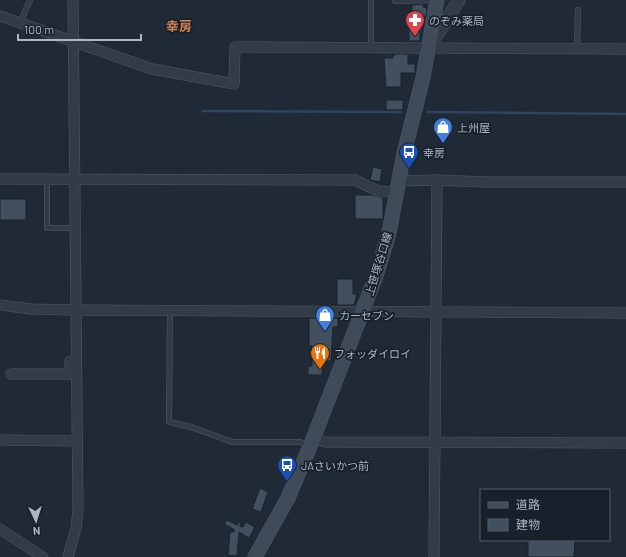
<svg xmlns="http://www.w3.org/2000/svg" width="626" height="557" font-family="Barlow,'Noto Sans JP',sans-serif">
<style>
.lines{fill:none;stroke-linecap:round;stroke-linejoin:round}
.stream{stroke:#2f455d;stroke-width:2.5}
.building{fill:#414f5f;stroke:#1a232d}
.service-casing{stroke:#505965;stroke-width:6}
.minor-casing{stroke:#505965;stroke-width:11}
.tertiary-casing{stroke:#505965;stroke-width:13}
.secondary-casing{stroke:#505965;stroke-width:15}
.service{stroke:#323c47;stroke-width:5}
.minor{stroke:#323c47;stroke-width:10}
.tertiary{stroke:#323c47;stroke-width:12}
.secondary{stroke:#404b5a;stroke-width:14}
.labels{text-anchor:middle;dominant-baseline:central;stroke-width:3.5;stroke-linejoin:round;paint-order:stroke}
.poi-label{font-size:11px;fill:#acb6c4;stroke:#18212b;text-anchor:start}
.street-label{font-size:11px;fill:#acb6c4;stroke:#18212b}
.quarter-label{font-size:13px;font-weight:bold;fill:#d68655;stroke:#18212b}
</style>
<rect width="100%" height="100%" fill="#1f2a36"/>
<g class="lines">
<g class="stream">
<path d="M 203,111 L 401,112"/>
<path d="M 427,112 L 626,114"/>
</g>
</g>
<g class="building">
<path d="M 423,4 L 423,7 L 427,8 L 426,16 L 422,16 L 422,31 L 420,31 L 420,41 L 409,41 L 409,18 L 412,17 L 412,5 Z"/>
<path d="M 396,54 L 408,54 L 408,64 L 415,64 L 415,73 L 401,73 L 401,87 L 386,87 L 384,58 L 393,58 L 393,56 Z"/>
<rect x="386" y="100" width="17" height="10"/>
<path d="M 373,167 L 382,169 L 380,182 L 370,180 Z"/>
<path d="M 355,195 L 372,195 L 383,198 L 383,219 L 355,219 Z"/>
<rect x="0" y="199" width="26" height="21"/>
<path d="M 337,279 L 353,279 L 353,294 L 357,294 L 354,305 L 337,305 Z"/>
<path d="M 309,318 L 338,318 L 338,327 L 333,327 L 331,361 L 323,361 L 322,375 L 308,375 L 308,366 L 312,366 L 312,346 L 309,346 Z"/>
<path d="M 260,488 L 268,492 L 261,512 L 252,509 Z"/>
<path d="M 240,519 L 240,526 L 243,527 L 246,522 L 255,527 L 249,538 L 239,532 L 237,556 L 228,555 L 230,532 L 233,532 L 235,530 L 224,524 L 227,520 L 237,525 Z"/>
<path d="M 528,540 L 575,540 L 574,557 L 528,557 Z"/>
</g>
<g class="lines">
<defs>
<g id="service">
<path d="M 395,1 L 436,0"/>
<path d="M 20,23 L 30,0"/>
<path d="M 371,48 L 371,1"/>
<path d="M 577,49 L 578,10"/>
<path d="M 47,179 L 47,228 L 75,228"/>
<path d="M 170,311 L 169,422 L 191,427 L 232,442 L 300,442 L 308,445"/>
</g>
<g id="minor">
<path d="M 0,16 L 152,69 L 234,84 L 235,47 L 626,49"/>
<path d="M 0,179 L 355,180 L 380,192 L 397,191"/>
<path d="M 399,181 L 437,180 L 485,182 L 626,182"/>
<path d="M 0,305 L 31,309 L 72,310 L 626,313"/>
<path d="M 11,374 L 70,374 L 70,361"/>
<path d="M 313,439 L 325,442 L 626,443"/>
<path d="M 0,440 L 77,441"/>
<path d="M 0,529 L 43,557"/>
<path d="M 68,557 L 76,528 L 78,510 L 73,0"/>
<path d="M 434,557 L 437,180"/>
</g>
<path id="tertiary" d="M 429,48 L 459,0"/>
<path id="secondary" d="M 255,557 L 288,498 L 313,439 L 376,276 L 389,233 L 404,153 L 423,78 L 437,0"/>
</defs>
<use href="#service" class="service-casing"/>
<use href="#minor" class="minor-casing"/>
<use href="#tertiary" class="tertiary-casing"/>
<use href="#secondary" class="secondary-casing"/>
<use href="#service" class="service"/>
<use href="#minor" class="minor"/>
<use href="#tertiary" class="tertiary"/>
<use href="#secondary" class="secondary"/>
</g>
<defs>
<symbol id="pharmacy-pin" viewBox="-11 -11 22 30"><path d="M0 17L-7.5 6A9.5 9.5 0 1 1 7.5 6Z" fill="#e0444e" stroke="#18212b"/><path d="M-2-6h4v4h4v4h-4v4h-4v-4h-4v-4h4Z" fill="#fff"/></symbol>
<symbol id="shop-pin" viewBox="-11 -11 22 30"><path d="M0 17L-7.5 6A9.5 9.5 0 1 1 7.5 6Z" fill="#3f7fe0" stroke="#18212b"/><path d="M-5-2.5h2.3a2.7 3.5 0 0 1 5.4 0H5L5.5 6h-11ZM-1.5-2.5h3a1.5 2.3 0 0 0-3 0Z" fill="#fff"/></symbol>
<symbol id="bus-pin" viewBox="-11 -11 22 30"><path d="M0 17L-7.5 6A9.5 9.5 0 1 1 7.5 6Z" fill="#1a4fb4" stroke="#18212b"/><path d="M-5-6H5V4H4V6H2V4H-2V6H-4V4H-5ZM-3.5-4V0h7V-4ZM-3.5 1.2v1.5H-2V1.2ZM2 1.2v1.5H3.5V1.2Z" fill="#fff"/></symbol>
<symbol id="restaurant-pin" viewBox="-11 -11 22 30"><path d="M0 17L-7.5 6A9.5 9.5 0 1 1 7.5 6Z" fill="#e8710a" stroke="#18212b"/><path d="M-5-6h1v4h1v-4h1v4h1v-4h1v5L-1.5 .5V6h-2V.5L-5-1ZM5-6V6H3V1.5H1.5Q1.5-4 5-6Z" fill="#fff"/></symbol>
</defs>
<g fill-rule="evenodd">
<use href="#pharmacy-pin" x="404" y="9" width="22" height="30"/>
<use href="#shop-pin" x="432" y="116" width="22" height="30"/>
<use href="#bus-pin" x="398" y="141" width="22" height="30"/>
<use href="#shop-pin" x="314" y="304" width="22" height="30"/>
<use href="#restaurant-pin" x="309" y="342" width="22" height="30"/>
<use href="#bus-pin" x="276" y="454" width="22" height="30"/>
</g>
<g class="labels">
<g class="poi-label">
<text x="429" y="20">のぞみ薬局</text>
<text x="457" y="127">上州屋</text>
<text x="423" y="152">幸房</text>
<text x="339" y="315">カーセブン</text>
<text x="334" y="353">フォッダイロイ</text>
<text x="301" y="465">JAさいかつ前</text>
</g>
<g class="street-label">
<text transform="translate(378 264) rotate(-73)">上笹塚谷口線</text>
</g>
<g class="quarter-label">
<text x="179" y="26">幸房</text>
</g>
</g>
<rect x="480" y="489" width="130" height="52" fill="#18212b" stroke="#535d68"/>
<rect x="488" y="502" width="20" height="6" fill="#404b5a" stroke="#535d68"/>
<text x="516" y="509" font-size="12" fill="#acb6c4">道路</text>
<rect x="488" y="519" width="20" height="12" fill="#414f5f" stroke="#535d68"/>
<text x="516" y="529" font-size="12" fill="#acb6c4">建物</text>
<g transform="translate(36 521) rotate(176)" stroke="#18212b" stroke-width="3" paint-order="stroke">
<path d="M0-3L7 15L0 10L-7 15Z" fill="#acb6c4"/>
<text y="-6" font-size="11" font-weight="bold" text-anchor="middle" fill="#acb6c4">N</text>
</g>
<path d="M18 34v6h123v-6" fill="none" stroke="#acb6c4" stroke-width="2"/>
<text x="24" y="34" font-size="12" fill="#acb6c4" stroke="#18212b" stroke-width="3" paint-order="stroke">100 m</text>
</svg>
